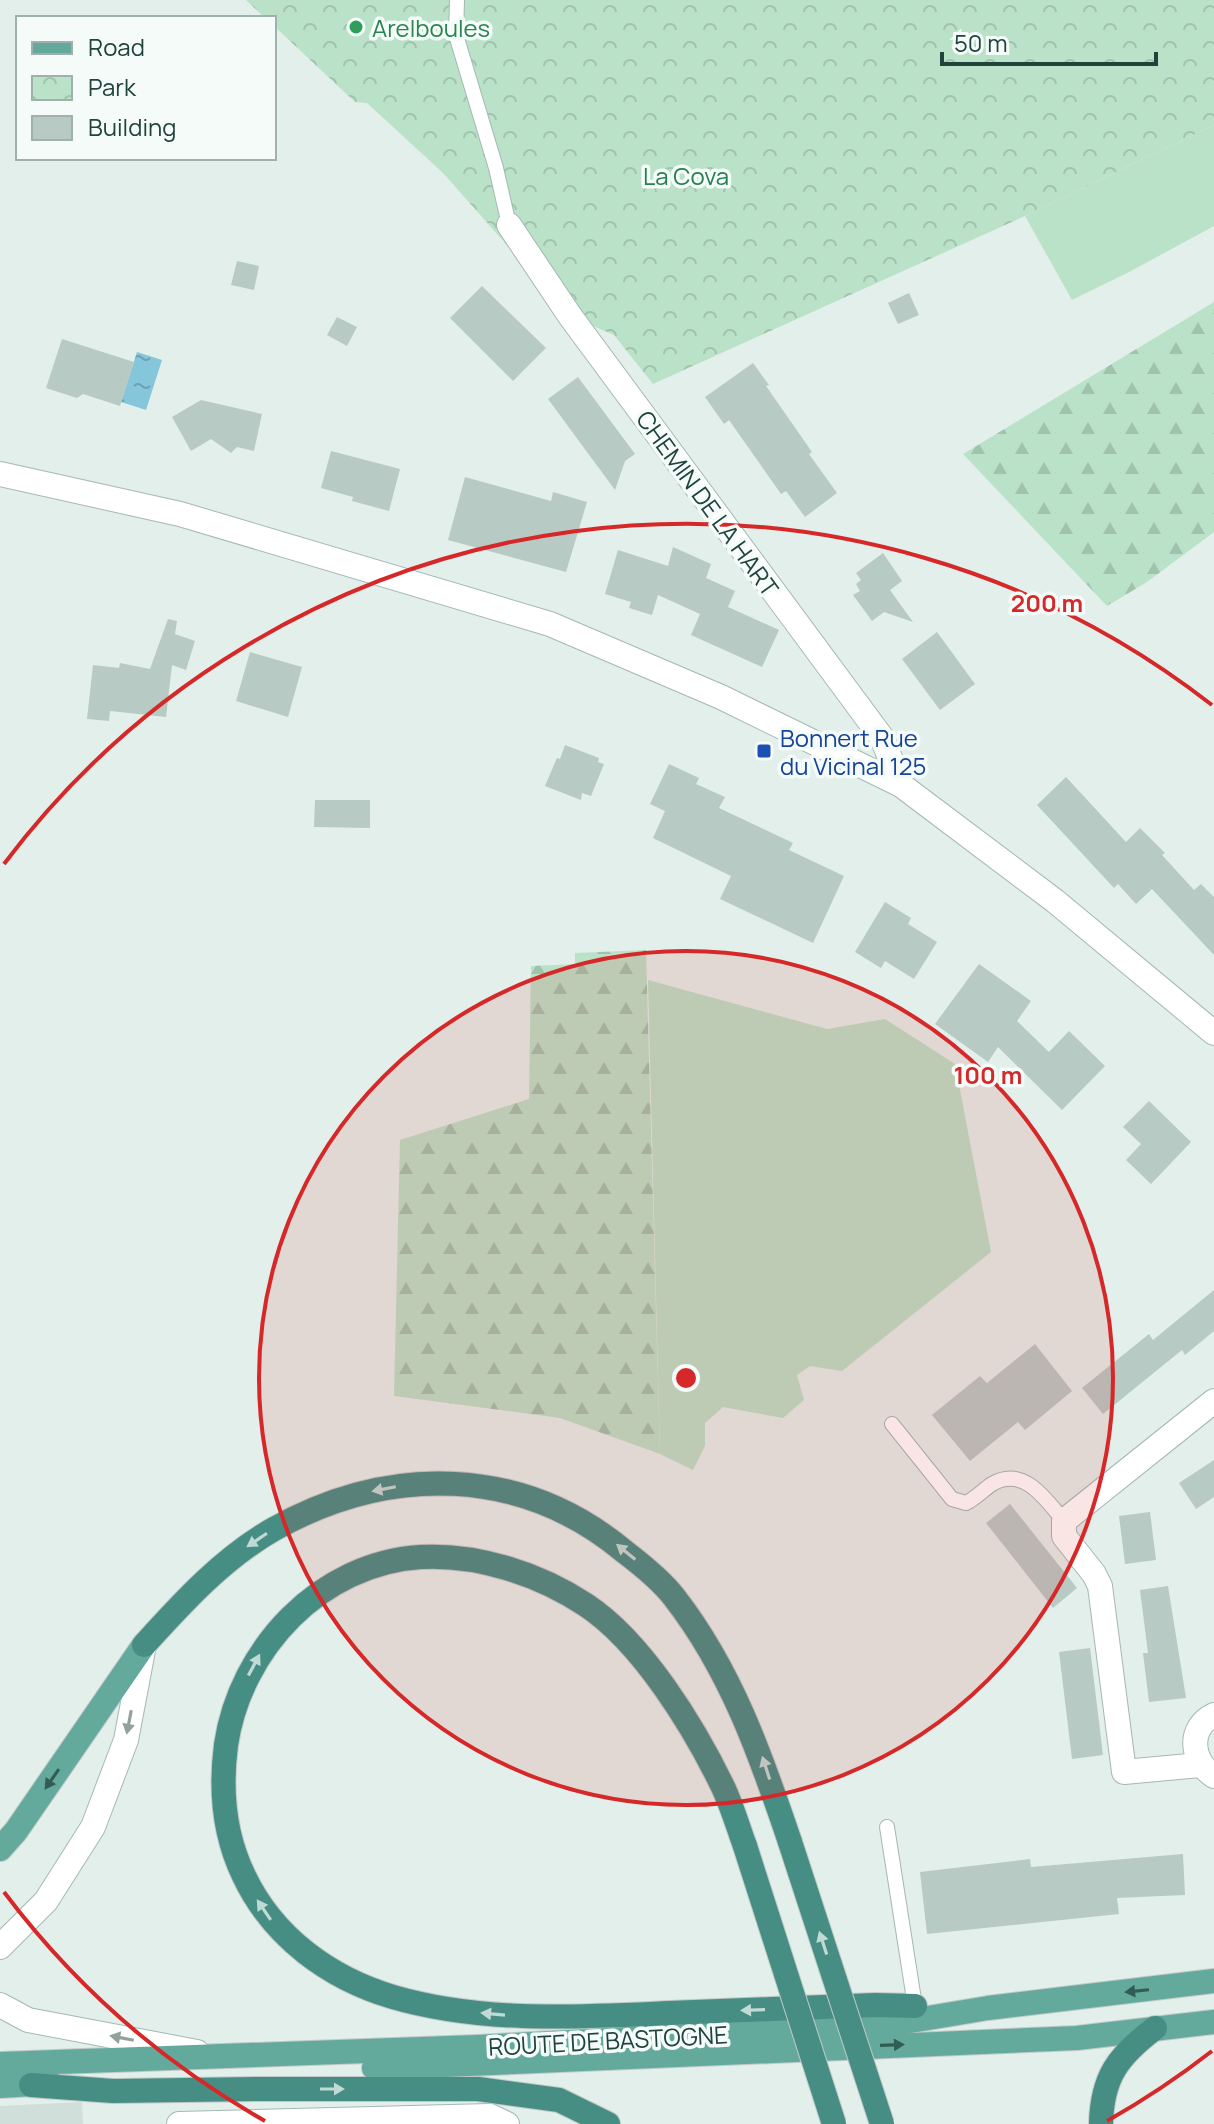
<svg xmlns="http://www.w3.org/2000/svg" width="1214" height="2124" font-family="Manrope,sans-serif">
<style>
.built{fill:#d1dfda}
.green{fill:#bae2c8}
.forest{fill:url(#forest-firs)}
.park{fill:url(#park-crowns)}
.water{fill:url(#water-ripples)}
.building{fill:#b8cac4}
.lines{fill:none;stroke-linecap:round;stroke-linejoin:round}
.service-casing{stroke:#a5b8b3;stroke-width:16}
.minor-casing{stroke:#a5b8b3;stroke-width:26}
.tertiary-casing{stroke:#a5b8b3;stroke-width:26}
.primary-casing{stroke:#c1cac8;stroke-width:26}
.trunk-casing{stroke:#c1cac8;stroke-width:26}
.service{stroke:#fff;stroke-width:14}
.minor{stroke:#fff;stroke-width:24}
.tertiary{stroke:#fff;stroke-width:24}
.primary{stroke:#63aa9d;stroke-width:24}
.trunk{stroke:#468e84;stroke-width:24}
.trunk-bridge-casing{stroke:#c1cac8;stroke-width:26;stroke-linecap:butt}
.trunk-bridge{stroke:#468e84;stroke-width:24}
.oneway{fill:#c0dad5}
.oneway2{fill:#90a19e}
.oneway3{fill:#315d54}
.ring{fill:none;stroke:#d62828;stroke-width:4}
.leisure-dot{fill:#2e9e5b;stroke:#f5fbf8;stroke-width:3}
.transit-dot{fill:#1a4fb4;stroke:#f5fbf8;stroke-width:3}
.labels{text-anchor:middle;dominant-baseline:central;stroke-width:7;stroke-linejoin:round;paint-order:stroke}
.leisure-label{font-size:24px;fill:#27864d;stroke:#f5fbf8;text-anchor:start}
.park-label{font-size:24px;fill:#257f4f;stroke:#f5fbf8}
.street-label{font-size:24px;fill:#20433c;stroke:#f5fbf8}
.transit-label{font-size:24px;fill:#164399;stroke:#f5fbf8;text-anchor:start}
.centre{fill:#d62828;stroke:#f5fbf8;stroke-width:4}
.ring-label{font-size:24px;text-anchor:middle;font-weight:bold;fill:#d62828;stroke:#f5fbf8;stroke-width:7;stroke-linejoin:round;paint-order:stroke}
</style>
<defs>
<pattern id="forest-firs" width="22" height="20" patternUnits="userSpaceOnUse" patternTransform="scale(2)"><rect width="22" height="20" fill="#bae2c8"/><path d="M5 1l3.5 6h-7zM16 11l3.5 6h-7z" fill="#a0c3ad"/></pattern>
<pattern id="park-crowns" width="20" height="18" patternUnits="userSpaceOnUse" patternTransform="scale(2)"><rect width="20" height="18" fill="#bae2c8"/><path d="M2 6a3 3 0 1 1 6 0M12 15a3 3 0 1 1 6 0" fill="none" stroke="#a0c3ad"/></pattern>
<pattern id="water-ripples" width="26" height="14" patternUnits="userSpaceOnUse" patternTransform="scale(2)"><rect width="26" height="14" fill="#85c6da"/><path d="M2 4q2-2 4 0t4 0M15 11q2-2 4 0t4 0" fill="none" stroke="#6ca2b2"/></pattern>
</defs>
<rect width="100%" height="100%" fill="#e3efeb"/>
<path class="built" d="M 82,2102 L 83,2124 L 0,2124 L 0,2106 Z"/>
<g class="green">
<path d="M 1214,125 L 1214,226 L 1131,271 L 1072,300 L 1025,216 Z"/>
<path d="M 648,980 L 827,1029 L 885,1019 L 955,1064 L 991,1252 L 842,1371 L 810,1366 L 797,1375 L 804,1400 L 783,1418 L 723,1407 L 705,1423 L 705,1446 L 693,1470 L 660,1454 Z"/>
</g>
<g class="forest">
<path d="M 1214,302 L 1214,532 L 1147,582 L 1107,606 L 963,454 Z"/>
<path d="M 646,950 L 660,1454 L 560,1418 L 394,1396 L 400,1140 L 529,1099 L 531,966 L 575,964 L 575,953 Z"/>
</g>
<path class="park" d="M 246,0 L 1214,0 L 1214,125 L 1025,216 L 653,384 L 614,335 L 570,316 L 443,173 L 367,103 L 355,102 L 274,26 L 274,18 L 265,18 Z"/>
<path class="water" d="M 137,352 L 162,360 L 146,410 L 121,402 Z"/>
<g class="building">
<path d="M 237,261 L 259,266 L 254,290 L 231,285 Z"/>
<path d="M 482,286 L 546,348 L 513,381 L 450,318 Z"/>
<path d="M 909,293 L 919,315 L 898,324 L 888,303 Z"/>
<path d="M 337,317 L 357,327 L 347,346 L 327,335 Z"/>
<path d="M 62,339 L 134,362 L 120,406 L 83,394 L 77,398 L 46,388 Z"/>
<path d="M 753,363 L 769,385 L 766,386 L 812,452 L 809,454 L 837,493 L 805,517 L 786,491 L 781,494 L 729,420 L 724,424 L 705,397 Z"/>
<path d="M 578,377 L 635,454 L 625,461 L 615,490 L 548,399 Z"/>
<path d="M 201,400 L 262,414 L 254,451 L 237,447 L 231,453 L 211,439 L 191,451 L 172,417 Z"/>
<path d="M 331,451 L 400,469 L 389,511 L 352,501 L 353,497 L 321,488 Z"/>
<path d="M 465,477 L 551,501 L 553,492 L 587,502 L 566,572 L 448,540 Z"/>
<path d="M 673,547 L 711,564 L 706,578 L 735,591 L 728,607 L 779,630 L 762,667 L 691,635 L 700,614 L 658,595 L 652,615 L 629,608 L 631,602 L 605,594 L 618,550 L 668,566 Z"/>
<path d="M 883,553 L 902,581 L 890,590 L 913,622 L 884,612 L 872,621 L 853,595 L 860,591 L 856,584 L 861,580 L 856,573 Z"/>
<path d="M 168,619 L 177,621 L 175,634 L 195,641 L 186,670 L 172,665 L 166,717 L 110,711 L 109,721 L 87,719 L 93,665 L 119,668 L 120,663 L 150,669 Z"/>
<path d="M 937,632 L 975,684 L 940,710 L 902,659 Z"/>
<path d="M 250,652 L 302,667 L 288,717 L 236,701 Z"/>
<path d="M 565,745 L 599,758 L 598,762 L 604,764 L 591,796 L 582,793 L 581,800 L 545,786 L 557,758 L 560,759 Z"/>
<path d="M 669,764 L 699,778 L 696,784 L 725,797 L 719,808 L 793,843 L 789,850 L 844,876 L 813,943 L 720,899 L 731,876 L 653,838 L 665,811 L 650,804 Z"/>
<path d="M 1066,777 L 1126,842 L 1140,828 L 1165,853 L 1162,855 L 1194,890 L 1201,884 L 1214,897 L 1214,955 L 1152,889 L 1136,904 L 1118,884 L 1114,888 L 1037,805 Z"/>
<path d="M 315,800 L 370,800 L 370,828 L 314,827 Z"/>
<path d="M 885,902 L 911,918 L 908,924 L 937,942 L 914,979 L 885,961 L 881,968 L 855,952 Z"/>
<path d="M 979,964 L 1031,1001 L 1017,1021 L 1049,1052 L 1069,1031 L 1105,1066 L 1062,1110 L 998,1047 L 988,1062 L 935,1024 Z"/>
<path d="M 1149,1101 L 1191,1142 L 1151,1184 L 1126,1160 L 1141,1144 L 1123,1127 Z"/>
<path d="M 1214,1290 L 1214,1331 L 1185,1355 L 1182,1350 L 1103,1414 L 1082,1388 L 1149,1334 L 1153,1340 Z"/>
<path d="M 1035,1344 L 1072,1391 L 1025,1430 L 1018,1422 L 970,1461 L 932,1415 L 980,1376 L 987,1383 Z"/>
<path d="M 1214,1460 L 1214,1497 L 1196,1509 L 1179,1483 Z"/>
<path d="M 1010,1504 L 1077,1588 L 1053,1608 L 986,1523 Z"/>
<path d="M 1150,1512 L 1156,1560 L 1125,1564 L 1119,1516 Z"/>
<path d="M 1168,1586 L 1186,1698 L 1149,1702 L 1143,1653 L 1148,1653 L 1140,1590 Z"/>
<path d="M 1090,1648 L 1103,1755 L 1072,1759 L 1059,1652 Z"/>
<path d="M 1183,1854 L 1185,1895 L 1117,1898 L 1119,1914 L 927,1934 L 920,1872 L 1030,1859 L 1031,1867 Z"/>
</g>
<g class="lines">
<defs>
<g id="service">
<path d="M 457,0 L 456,35 L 496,168 L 509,225"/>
<path d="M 892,1424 L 952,1499 L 966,1503 C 976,1498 983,1490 992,1484 C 1024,1465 1046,1500 1064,1521"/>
<path d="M 887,1827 L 915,2006"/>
</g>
<g id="minor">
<path d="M 509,225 L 570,316 L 882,738 L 901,785"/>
<path d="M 1214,1715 C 1187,1728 1191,1761 1214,1776"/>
<path d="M 1200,1765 L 1124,1772 L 1100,1586 L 1094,1574 L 1064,1536 L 1064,1521 L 1214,1401"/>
<path d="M 0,1947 L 46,1901 L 93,1827 L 126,1740 L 144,1645"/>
<path d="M 0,2005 L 28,2020 L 197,2052"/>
<path d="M 179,2124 L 490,2116 L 507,2124"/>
</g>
<path id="tertiary" d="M 0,474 L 180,514 L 550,624 L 721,697 L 901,785 L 1055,901 L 1214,1033"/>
<g id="primary">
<path d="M 0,1849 L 16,1831 L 144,1645"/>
<path d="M 0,2064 L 477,2047 L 880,2026 L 988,2008 L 1214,1981"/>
<path d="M 374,2068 L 1077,2038 L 1214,2022"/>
<path d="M 0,2086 L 50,2083"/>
</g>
<g id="trunk">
<path d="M 144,1645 C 183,1602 223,1558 274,1529 C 390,1464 522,1466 625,1552 C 642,1565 661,1580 674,1597 C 731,1670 761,1756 790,1842"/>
<path d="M 745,1846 C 738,1827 732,1806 723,1787 C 694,1727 642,1642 586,1605 C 539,1574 478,1554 421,1557 C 320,1563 240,1649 226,1745 C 220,1791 224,1835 244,1876 C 273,1937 329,1978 393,1997 C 482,2023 578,2017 669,2013 C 738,2010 806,2008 875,2005 L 915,2006"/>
<path d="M 31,2085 L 113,2091 L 261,2089 L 478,2089 L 559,2100 L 608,2124"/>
<path d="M 1101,2124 C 1102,2077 1118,2056 1155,2028"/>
</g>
</defs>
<use href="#service" class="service-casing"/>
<use href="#minor" class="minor-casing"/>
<use href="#tertiary" class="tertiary-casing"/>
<use href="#primary" class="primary-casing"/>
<use href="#trunk" class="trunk-casing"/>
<use href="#service" class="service"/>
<use href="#minor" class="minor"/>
<use href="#tertiary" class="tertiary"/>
<use href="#primary" class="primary"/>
<use href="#trunk" class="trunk"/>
<defs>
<g id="trunk-bridge">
<path d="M 790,1842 L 882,2124"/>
<path d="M 745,1846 L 834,2124"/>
</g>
</defs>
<use href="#trunk-bridge" class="trunk-bridge-casing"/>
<use href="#trunk-bridge" class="trunk-bridge"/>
</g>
<defs><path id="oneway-solid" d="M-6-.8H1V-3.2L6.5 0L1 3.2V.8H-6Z" transform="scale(2)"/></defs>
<g class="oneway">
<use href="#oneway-solid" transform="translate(384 1489) rotate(169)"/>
<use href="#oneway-solid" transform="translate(257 1540) rotate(146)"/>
<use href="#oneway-solid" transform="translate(626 1552) rotate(-141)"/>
<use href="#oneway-solid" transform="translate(254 1665) rotate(-62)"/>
<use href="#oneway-solid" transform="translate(766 1768) rotate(-108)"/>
<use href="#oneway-solid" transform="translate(264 1910) rotate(-124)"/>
<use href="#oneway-solid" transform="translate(823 1943) rotate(-108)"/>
<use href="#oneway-solid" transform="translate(753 2010) rotate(178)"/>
<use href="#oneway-solid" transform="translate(493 2014) rotate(-175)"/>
<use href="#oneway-solid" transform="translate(332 2089)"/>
</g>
<g class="oneway2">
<use href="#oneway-solid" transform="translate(129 1722) rotate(101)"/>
<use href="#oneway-solid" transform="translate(122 2038) rotate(-169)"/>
</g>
<g class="oneway3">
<use href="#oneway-solid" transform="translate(52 1779) rotate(125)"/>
<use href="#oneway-solid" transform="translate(1137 1991) rotate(174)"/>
<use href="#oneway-solid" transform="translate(892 2045) rotate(-2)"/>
</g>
<circle cx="686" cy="1378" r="427" fill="#d62828" fill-opacity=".12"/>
<g class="ring">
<circle cx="686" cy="1378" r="427"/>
<path d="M1212 2051A854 854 0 0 1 1107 2121M265 2121A854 854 0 0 1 4 1892M4 864A854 854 0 0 1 1212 705"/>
</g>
<circle class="leisure-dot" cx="356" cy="27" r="8"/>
<rect class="transit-dot" x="756" y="743" width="16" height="16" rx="4"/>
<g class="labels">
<g class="leisure-label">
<text x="372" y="27">Arelboules</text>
</g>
<g class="park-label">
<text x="686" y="175">La Cova</text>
</g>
<g class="street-label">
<text transform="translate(708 503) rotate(54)">CHEMIN DE LA HART</text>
<text transform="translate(608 2040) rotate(-3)">ROUTE DE BASTOGNE</text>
</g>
<g class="transit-label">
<text x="780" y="737">Bonnert Rue<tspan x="780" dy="28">du Vicinal 125</tspan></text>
</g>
</g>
<circle cx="686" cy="1378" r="12" class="centre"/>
<g class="ring-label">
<text x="1047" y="612">200 m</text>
<text x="988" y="1084">100 m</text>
</g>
<rect x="16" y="16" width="260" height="144" fill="#f5fbf8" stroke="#a0b1ad" stroke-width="2"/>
<rect x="32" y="42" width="40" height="12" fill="#63aa9d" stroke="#a0b1ad" stroke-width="2"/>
<text x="88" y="56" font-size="24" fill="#20433c">Road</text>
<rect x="32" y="76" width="40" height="24" fill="url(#park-crowns)" stroke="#a0b1ad" stroke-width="2"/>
<text x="88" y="96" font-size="24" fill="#20433c">Park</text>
<rect x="32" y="116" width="40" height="24" fill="#b8cac4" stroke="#a0b1ad" stroke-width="2"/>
<text x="88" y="136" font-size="24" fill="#20433c">Building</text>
<path d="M942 52v12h214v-12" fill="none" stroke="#20433c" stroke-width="4"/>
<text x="954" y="52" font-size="24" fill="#20433c" stroke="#f5fbf8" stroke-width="6" paint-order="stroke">50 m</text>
</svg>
